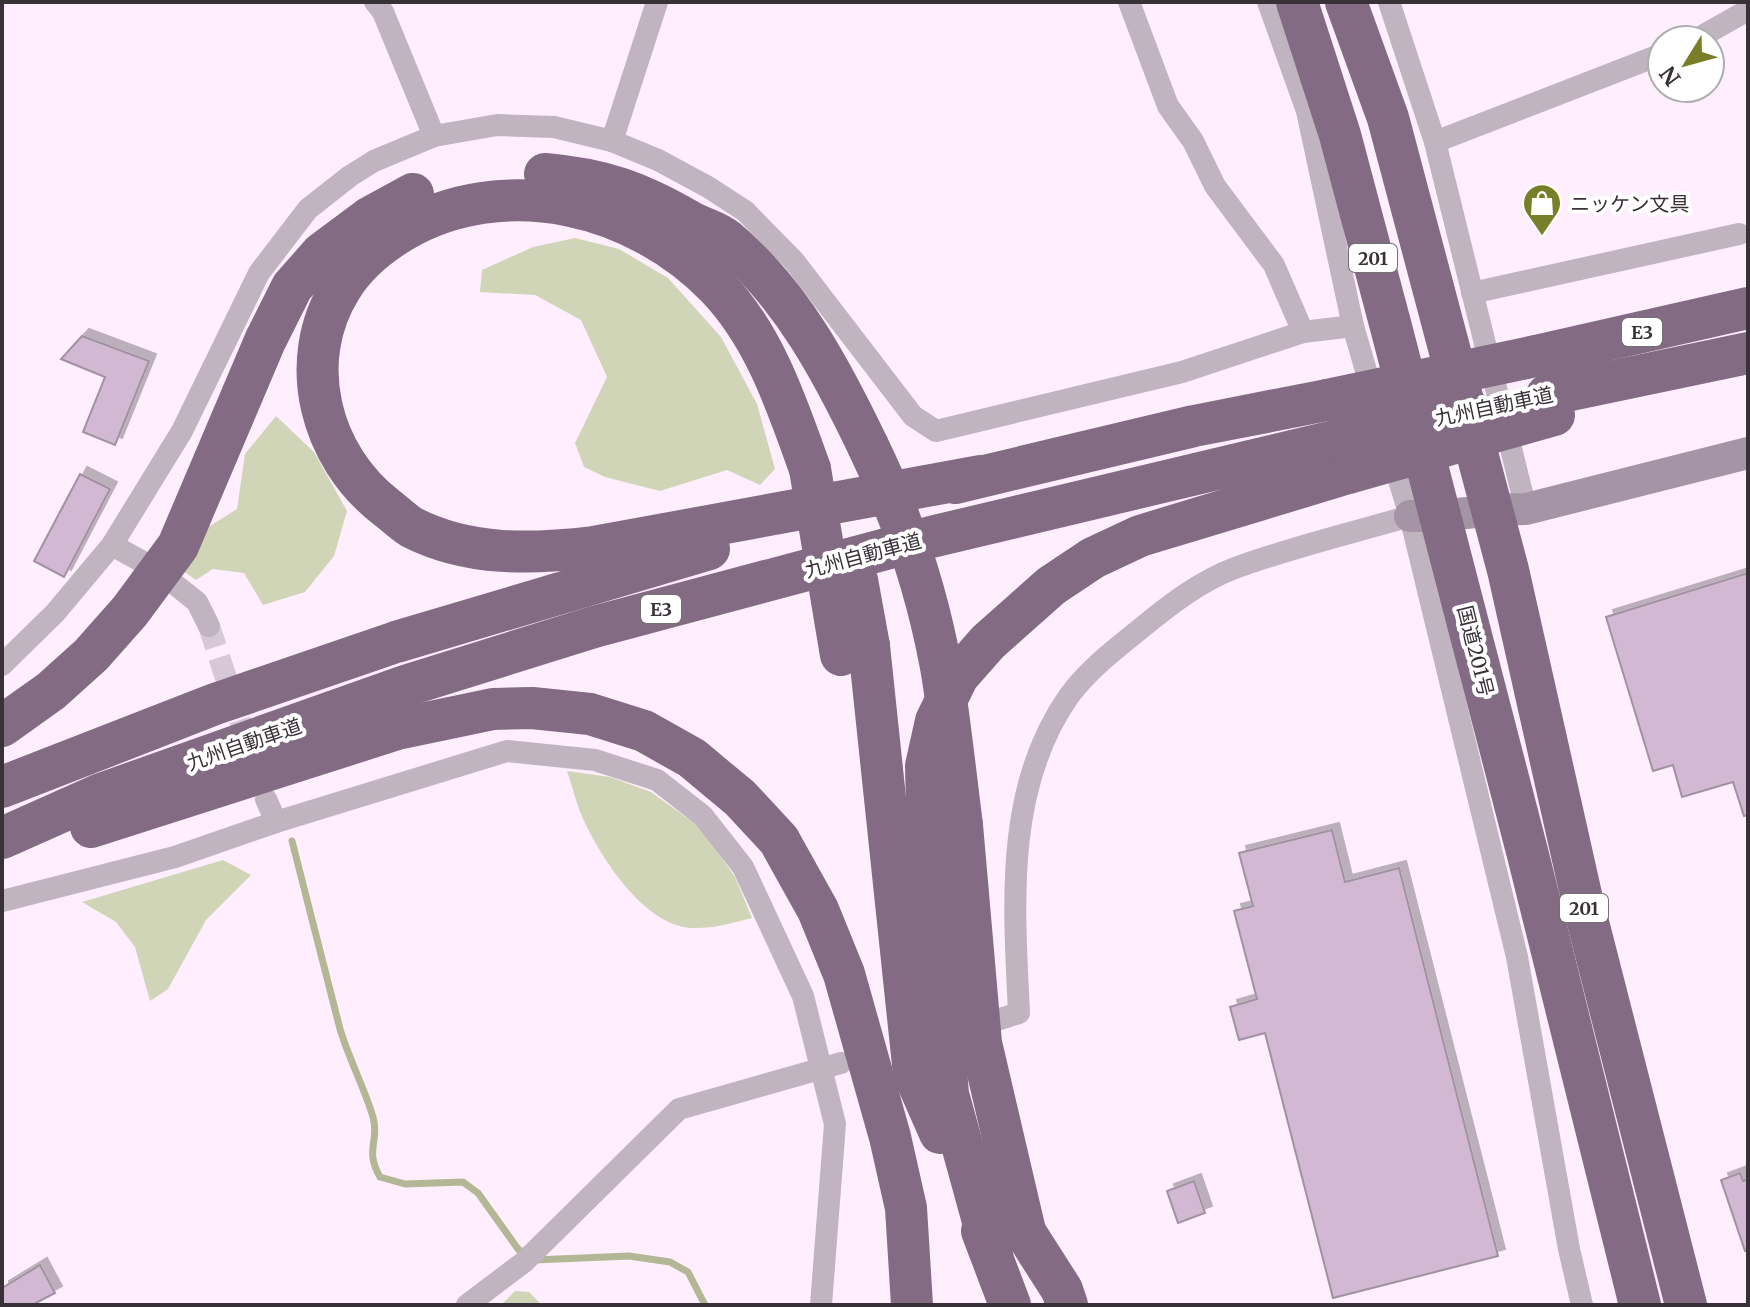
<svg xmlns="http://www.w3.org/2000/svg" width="1750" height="1307" font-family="Merriweather,'Noto Sans JP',serif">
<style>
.green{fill:#d1d5b8}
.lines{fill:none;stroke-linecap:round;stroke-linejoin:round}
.stream{stroke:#b3b795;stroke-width:7}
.building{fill:#d2b8d3;stroke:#a092a0;stroke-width:2;filter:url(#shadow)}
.street-tunnel{stroke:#d6c8d6;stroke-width:22;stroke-dasharray:22 11;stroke-linecap:butt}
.street{stroke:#bfb4c0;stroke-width:22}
.secondary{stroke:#a594a6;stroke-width:32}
.highway{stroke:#826b83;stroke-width:42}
.highway-bridge{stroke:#826b83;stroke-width:42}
.labels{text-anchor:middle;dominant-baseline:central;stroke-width:8;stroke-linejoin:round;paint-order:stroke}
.shield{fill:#fff;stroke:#747074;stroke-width:2}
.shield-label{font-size:18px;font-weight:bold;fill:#383238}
.poi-label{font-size:20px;fill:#383238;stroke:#fff;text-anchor:start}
.street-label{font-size:20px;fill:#383238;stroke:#fff}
</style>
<defs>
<filter id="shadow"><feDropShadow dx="7" dy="-7" stdDeviation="0" flood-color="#0004"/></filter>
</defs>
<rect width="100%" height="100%" fill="#feeefe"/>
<g class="green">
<path d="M 575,238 L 619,249 L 668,278 L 721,337 L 757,404 L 775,469 L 760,485 L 727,470 L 660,491 L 605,477 L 584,467 L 575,443 L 607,377 L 581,320 L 535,295 L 480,292 L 482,270 L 533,247 Z"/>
<path d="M 276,416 L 314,452 L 347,511 L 334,556 L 305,592 L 263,605 L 244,573 L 213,569 L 196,580 L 183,571 L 205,529 L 237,509 L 245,454 Z"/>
<path d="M 567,771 L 610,777 L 651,792 L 701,828 L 735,877 L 752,918 C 732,923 712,929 691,928 C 645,925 603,861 585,823 C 577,807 573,788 567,771 Z"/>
<path d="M 223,860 L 251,875 L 206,920 L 168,989 L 150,1001 L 135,947 L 116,922 L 82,902 Z"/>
<path d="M 515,1291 L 529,1292 L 542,1305 L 501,1305 Z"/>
</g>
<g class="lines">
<path class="stream" d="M 292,841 L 340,1029 C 349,1059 364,1087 373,1117 C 380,1141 364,1149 380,1177 L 405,1184 L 463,1182 L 478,1193 L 518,1249 L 534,1260 L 629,1256 L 670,1262 L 688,1272 L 705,1305"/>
</g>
<g class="building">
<path d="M 82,336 L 149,361 L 115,445 L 83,432 L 105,377 L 61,359 Z"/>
<path d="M 80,474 L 110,489 L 64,577 L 34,561 Z"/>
<path d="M 1748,573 L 1748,815 L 1744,816 L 1733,782 L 1682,797 L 1673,765 L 1653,771 L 1606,617 Z"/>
<path d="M 1332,830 L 1345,882 L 1399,868 L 1498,1256 L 1333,1298 L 1265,1033 L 1239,1040 L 1230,1007 L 1257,999 L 1234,911 L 1253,906 L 1239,853 Z"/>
<path d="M 1740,1173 L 1743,1181 L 1748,1179 L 1748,1250 L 1745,1251 L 1721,1180 Z"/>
<path d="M 1194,1181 L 1205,1213 L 1178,1223 L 1167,1191 Z"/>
<path d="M 40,1265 L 55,1293 L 32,1305 L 2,1305 L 2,1288 Z"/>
</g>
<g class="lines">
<path class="street-tunnel" d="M 209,626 L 249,748"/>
<g class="street">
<path d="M 375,2 L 383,12 L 434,136"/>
<path d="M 1129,2 L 1168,106 L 1193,141 L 1215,186 L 1274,265 L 1303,332"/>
<path d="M 1268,2 L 1307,111 L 1353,326 L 1374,398"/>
<path d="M 1389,2 L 1435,142 L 1526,509"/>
<path d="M 1695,40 L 1748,10"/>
<path d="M 612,141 L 657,2"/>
<path d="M 1435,142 L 1662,54"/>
<path d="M 1472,293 L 1739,234"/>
<path d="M 1391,454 L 1410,516 L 1517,957 L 1569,1249 L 1582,1305"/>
<path d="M 112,545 L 141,561"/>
<path d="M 177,586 L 197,602 L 209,626"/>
<path d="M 2,665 L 55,613 L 112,545 L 182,431 L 259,273 L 308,209 L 350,176 L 374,161 L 434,136 L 497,125 L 554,127 L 612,141 L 658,160 L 708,187 L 745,211 L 794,261 L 913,416 L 936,431 L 1182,372 L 1303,332 L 1353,326"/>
<path d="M 266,799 L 276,822"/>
<path d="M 2,901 L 175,857 L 276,822 L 507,751 L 595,760 L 657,780 L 703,816 L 743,867 L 803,996 L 835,1124 L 821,1305"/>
<path d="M 1000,1019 L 1019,1013 C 1014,907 1004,788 1069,696 C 1088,670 1114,650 1139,630 C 1168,606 1200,581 1235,568 C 1292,547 1352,533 1410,516"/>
<path d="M 467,1305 L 524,1262 L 679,1109 L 841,1063"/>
</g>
<path class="secondary" d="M 1410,516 C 1449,517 1486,509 1526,509 L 1748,453"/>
<g class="highway">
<path d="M 1297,2 L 1340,135 L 1391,327 L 1528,855 L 1640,1305"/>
<path d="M 1346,2 L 1388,118 L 1508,570 L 1582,899 L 1686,1305"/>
<path d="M 545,174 C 603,179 639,192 689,221 C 701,228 716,231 727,240 C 792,295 832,371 868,446"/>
<path d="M 1536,356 L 1748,308"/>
<path d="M 1547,395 L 1748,353"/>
<path d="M 810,469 C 787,405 765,337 717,287 C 637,204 505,171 402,231 C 379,245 355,265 341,288 C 295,361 320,457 387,508 C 395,514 403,522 411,527 C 469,557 533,554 594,547 L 981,476"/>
<path d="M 955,483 L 1194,426 L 1327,400"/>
<path d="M 869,646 L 914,1074 L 940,1133"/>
<path d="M 2,726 L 51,691 L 91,655 L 130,611 L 178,546 L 265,341 L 292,287 L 322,253 L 369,218 L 413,194"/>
<path d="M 2,787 L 215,704 L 396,642 L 709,549"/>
<path d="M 962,825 L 981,1043 L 1025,1231"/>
<path d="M 91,827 L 397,729 L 493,709 L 532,708 L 590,714 L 644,731 L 692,758 L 740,798 L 779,840 L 818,910 L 844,974 L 890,1137 L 906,1208 L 912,1305"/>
<path d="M 2,838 L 101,794 L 405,686 L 594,627 L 931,537 L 1339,440"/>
<path d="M 1009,1207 L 1062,1290 L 1067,1305"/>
<path d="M 982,1231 L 1010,1305"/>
<path d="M 992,1254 L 948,1094 L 928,850 L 926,766 L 936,721 L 958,676 L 988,642 L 1051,586 L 1093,558 L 1140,536 L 1348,473"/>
</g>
<g class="highway-bridge">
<path d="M 1327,400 L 1536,356"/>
<path d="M 1339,440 L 1471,411"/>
<path d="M 868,446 C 902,516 927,591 941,667 C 950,719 955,772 962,825"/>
<path d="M 810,469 L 841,655"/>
<path d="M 1348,473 L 1554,415"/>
<path d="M 857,580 L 869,646"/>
</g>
</g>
<defs>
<symbol id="shop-pin" viewBox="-11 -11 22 30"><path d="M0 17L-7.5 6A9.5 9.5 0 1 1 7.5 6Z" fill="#797e28" stroke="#fff"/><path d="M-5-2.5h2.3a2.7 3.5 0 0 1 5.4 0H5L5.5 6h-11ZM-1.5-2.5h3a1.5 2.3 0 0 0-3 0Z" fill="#fff"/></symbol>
</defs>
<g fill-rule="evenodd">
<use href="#shop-pin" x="1520" y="181" width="44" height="60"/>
</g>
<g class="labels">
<g class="shield">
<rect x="1349" y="244" width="48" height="28" rx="6"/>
<rect x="1622" y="318" width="40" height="28" rx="6"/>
<rect x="641" y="595" width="40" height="28" rx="6"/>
<rect x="1560" y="894" width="48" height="28" rx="6"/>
</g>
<g class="shield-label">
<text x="1373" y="258">201</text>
<text x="1642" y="332">E3</text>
<text x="661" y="609">E3</text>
<text x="1584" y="908">201</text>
</g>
<g class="poi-label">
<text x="1570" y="203">ニッケン文具</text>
</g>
<g class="street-label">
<text transform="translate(1494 406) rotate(-12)">九州自動車道</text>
<text transform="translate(863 555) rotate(-15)">九州自動車道</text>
<text transform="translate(1476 651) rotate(76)">国道201号</text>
<text transform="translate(244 744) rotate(-19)">九州自動車道</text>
</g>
</g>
<rect width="1750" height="1307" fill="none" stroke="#383238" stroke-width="8"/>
<g transform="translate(1686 64) rotate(233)"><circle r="38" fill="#ffffff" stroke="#afadaf" stroke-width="2"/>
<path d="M0-6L14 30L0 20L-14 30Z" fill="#797e28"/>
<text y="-12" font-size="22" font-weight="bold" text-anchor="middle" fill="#383238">N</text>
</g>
</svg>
